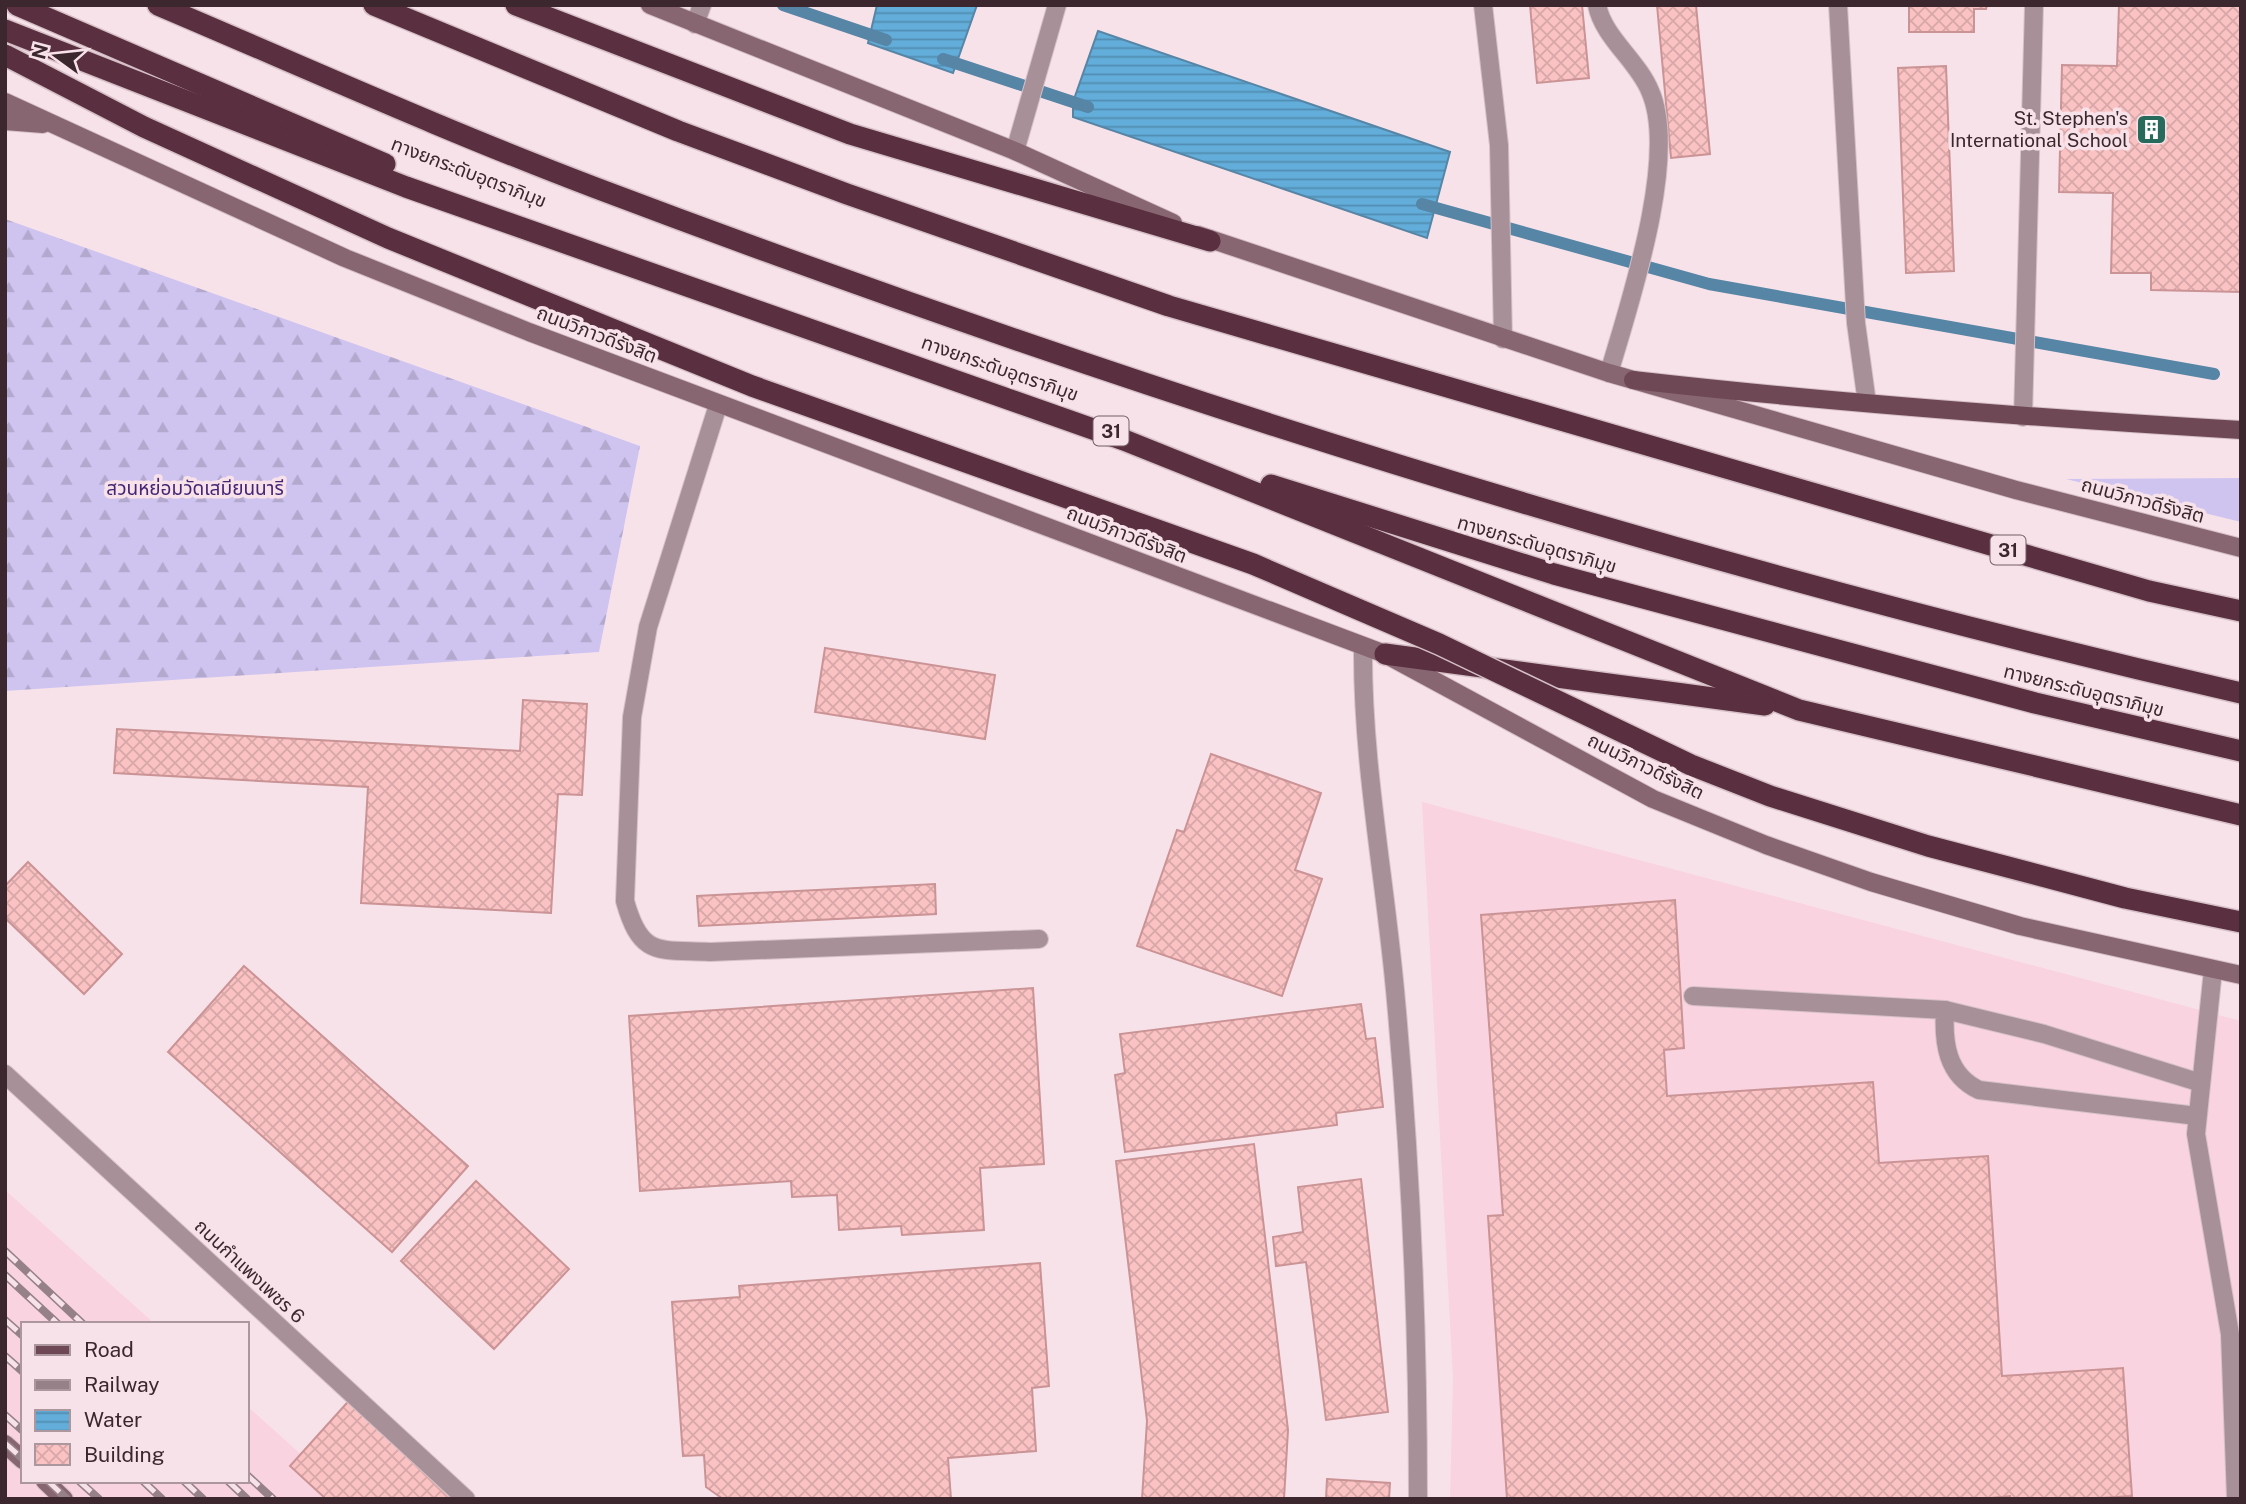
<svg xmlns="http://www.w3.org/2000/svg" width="2246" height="1504" font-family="'Public Sans','Noto Sans Thai',sans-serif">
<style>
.built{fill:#f9d3df}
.green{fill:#cfc4f0}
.forest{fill:url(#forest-firs)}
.water{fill:url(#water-rules);stroke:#5785a6;stroke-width:2}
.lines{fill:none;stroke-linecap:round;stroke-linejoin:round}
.stream{stroke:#5785a6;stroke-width:12}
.building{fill:url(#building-cross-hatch);stroke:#ca9395;stroke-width:2}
.lane-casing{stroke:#d6c0c7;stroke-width:20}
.street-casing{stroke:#d6c0c7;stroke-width:20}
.secondary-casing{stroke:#d6c0c7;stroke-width:20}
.primary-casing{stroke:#d6c0c7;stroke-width:20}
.highway-casing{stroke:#d6c0c7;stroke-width:24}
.lane{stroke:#a89098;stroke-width:18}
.street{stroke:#a89098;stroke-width:18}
.secondary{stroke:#876671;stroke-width:18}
.primary{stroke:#6f4856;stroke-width:18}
.highway{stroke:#5a2f3f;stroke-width:21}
.rail-casing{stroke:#968188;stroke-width:8}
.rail{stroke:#f8e2e9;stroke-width:5;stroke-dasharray:16;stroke-linecap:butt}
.highway-bridge-casing{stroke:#d6c0c7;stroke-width:24;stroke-linecap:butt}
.highway-bridge{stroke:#5a2f3f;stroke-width:21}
.labels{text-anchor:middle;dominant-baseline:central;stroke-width:7;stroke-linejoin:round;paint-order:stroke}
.shield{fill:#f8e2e9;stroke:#745f66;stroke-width:2}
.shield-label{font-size:18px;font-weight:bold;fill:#3c272e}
.poi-label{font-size:19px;fill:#3c272e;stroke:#f8e2e9;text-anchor:end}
.street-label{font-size:19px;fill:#3c272e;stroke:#f8e2e9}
.park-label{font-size:19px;fill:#432574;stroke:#f8e2e9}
</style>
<defs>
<pattern id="forest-firs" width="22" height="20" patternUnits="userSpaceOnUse" patternTransform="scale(1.75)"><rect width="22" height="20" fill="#cfc4f0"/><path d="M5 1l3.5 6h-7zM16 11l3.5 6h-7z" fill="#b3a8ce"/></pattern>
<pattern id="water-rules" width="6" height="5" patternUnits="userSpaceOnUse" patternTransform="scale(1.75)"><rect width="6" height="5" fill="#62adda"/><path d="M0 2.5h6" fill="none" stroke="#528db1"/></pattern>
<pattern id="building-cross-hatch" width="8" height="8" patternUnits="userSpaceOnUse" patternTransform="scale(1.75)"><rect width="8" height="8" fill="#fbc2c3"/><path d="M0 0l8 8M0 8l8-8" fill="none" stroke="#d8a7a8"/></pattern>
</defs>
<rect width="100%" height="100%" fill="#f8e2e9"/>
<g class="built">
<path d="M 1422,802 L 2241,1021 L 2241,1499 L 1450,1499 L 1453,1379 Z"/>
<path d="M 5,1190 L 155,1324 L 23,1324 L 23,1481 L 247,1481 L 247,1406 L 351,1499 L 5,1499 Z"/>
</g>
<path class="green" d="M 2241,478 L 2241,522 L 2066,479 Z"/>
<path class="forest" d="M 5,219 L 640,446 L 599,652 L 5,691 Z"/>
<g class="water">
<path d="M 877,5 L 977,5 L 953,73 L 868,43 Z"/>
<path d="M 1098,31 L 1450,152 L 1427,238 L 1073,117 L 1073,102 Z"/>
</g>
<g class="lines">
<g class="stream">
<path d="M 783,5 L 886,40"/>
<path d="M 943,59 L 1088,107"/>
<path d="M 1422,204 L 1709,284 L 2214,374"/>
</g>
</g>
<g class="building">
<path d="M 1530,5 L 1582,5 L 1589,78 L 1537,83 Z"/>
<path d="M 1657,5 L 1696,5 L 1710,154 L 1671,158 Z"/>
<path d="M 1909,5 L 1987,5 L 1986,9 L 1974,9 L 1974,32 L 1909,32 Z"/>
<path d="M 2119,5 L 2241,5 L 2241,292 L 2151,290 L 2151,273 L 2111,273 L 2113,193 L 2059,192 L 2062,65 L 2117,66 Z"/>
<path d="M 1946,66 L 1954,271 L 1906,273 L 1898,68 Z"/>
<path d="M 825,648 L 995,675 L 985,739 L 815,712 Z"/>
<path d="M 523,700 L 587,704 L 582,795 L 558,794 L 551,913 L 361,903 L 368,787 L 114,773 L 117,729 L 520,751 Z"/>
<path d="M 1211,754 L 1321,793 L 1295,870 L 1322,879 L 1282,996 L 1137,946 L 1177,830 L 1184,832 Z"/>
<path d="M 28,862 L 122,954 L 84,994 L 5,918 L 5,886 Z"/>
<path d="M 935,884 L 936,914 L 699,926 L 697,896 Z"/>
<path d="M 1675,900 L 1684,1048 L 1664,1050 L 1667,1096 L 1873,1082 L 1879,1163 L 1988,1156 L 2002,1376 L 2123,1368 L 2132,1496 L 2086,1499 L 2010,1499 L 2010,1496 L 1981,1499 L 1507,1499 L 1488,1216 L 1503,1215 L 1481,915 Z"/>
<path d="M 244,966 L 468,1166 L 392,1252 L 168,1052 Z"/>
<path d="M 1033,988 L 1044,1164 L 980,1168 L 984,1230 L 902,1235 L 901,1226 L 839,1230 L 837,1195 L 792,1197 L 791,1181 L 640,1191 L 629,1016 Z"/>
<path d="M 1361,1004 L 1366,1039 L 1375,1038 L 1383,1107 L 1336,1113 L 1337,1125 L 1125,1152 L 1115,1075 L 1125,1073 L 1120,1034 Z"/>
<path d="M 1254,1144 L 1288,1430 L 1284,1499 L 1142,1499 L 1147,1421 L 1116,1161 Z"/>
<path d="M 1361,1179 L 1388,1412 L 1326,1420 L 1306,1262 L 1276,1266 L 1273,1237 L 1303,1232 L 1298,1187 Z"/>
<path d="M 476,1181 L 569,1269 L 494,1349 L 401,1261 Z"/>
<path d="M 1040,1263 L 1049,1386 L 1032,1388 L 1036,1451 L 948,1458 L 951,1499 L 723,1499 L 706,1487 L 704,1455 L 683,1456 L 672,1302 L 740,1297 L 739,1286 Z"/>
<path d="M 355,1394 L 472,1499 L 326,1499 L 290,1466 Z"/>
<path d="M 1327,1479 L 1390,1483 L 1389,1499 L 1326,1499 Z"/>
</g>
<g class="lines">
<defs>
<g id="lane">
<path d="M 1483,5 L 1499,145 L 1503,339"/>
<path d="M 1597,5 C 1603,37 1638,61 1650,91 C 1679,156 1629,305 1609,373"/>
<path d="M 1838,5 L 1856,323 L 1867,403"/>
<path d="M 1015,151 L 1057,5"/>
<path d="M 718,405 L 648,627 L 632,717 L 625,901 C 641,958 658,949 710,952 L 1039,939"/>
<path d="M 2023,417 L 2034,5"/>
<path d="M 1363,647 C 1362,765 1386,883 1396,1001 C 1411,1166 1418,1332 1418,1499"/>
<path d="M 2213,970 L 2196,1134 L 2230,1334 L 2236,1499"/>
<path d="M 1693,996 L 1945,1010 C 1943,1043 1947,1075 1979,1090 L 2197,1116"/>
<path d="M 1945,1010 L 2044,1034 L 2201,1083"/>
</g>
<g id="street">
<path d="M 695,24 L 702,5"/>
<path d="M 5,1074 L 466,1499"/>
</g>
<g id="secondary">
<path d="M 650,5 L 1015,151 L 1173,223"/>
<path d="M 5,102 L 345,258 L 529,332 L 1385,654 L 1653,799 L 1766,845 L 1871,882 L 2020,926 L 2241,975"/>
<path d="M 5,121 L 43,124"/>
<path d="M 1198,235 L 1609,373 L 2016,490 L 2241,548"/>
<path d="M 5,1444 L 23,1460"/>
<path d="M 45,1481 L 64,1499"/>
</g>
<path id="primary" d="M 1633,380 C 1835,403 2038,418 2241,430"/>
<g id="highway">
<path d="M 17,5 L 385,164"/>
<path d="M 158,5 C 304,67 448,132 596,188 C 1133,391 1682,565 2241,693"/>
<path d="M 374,5 L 678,131 L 847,194 L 1169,306 L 2149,591 L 2241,611"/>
<path d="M 516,5 L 850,134 L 1210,241"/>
<path d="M 5,30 L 406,187 L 1124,440 L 1799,710 L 2241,815"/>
<path d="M 1271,485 L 1554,574 L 2035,703 L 2241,751"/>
<path d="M 1385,654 L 1765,705"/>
</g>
</defs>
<use href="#lane" class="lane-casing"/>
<use href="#street" class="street-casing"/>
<use href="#secondary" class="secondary-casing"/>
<use href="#primary" class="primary-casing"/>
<use href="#highway" class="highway-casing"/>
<use href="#lane" class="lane"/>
<use href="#street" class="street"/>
<use href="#secondary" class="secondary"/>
<use href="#primary" class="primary"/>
<use href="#highway" class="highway"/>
<defs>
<g id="rail">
<path d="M 5,1251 L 83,1324"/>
<path d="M 5,1275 L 58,1324"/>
<path d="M 5,1320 L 23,1336"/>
<path d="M 5,1356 L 23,1372"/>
<path d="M 5,1415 L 23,1431"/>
<path d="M 5,1443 L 23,1459"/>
<path d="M 247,1475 L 273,1499"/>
<path d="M 48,1481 L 67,1499"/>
<path d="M 79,1481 L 99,1499"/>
<path d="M 143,1481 L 162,1499"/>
<path d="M 184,1481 L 203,1499"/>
<path d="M 228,1481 L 247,1499"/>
</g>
</defs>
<use href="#rail" class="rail-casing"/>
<use href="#rail" class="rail"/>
<defs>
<path id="highway-bridge" d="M 5,55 L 144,127 L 388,238 L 752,386 L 1253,564 L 1439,644 L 1691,765 L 1770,796 L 1928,846 L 2125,898 L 2241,922"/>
</defs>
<use href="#highway-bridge" class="highway-bridge-casing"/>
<use href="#highway-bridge" class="highway-bridge"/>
</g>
<defs>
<symbol id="building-square" viewBox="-11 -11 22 22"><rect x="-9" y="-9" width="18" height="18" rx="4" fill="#286b5d" stroke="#f8e2e9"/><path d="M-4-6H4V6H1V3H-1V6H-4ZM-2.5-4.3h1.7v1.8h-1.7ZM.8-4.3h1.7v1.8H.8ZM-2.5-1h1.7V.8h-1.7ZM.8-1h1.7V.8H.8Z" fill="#fff"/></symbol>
</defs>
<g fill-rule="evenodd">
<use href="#building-square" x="2134" y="112" width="35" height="35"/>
</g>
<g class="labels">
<g class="shield">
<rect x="1093.5" y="416.5" width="35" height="29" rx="5"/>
<rect x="1990.5" y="535.5" width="35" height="29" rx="5"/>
</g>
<g class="shield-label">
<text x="1111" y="431">31</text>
<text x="2008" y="550">31</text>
</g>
<g class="poi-label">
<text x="2128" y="118">St. Stephen's<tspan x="2128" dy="22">International School</tspan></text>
</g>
<g class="street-label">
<text transform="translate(469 172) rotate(21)">ทางยกระดับอุตราภิมุข</text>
<text transform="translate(597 334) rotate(21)">ถนนวิภาวดีรังสิต</text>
<text transform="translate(1000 368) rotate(19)">ทางยกระดับอุตราภิมุข</text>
<text transform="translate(2143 500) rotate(15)">ถนนวิภาวดีรังสิต</text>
<text transform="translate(1127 534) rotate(21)">ถนนวิภาวดีรังสิต</text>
<text transform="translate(1537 544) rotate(16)">ทางยกระดับอุตราภิมุข</text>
<text transform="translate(2084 690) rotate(14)">ทางยกระดับอุตราภิมุข</text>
<text transform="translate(1646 766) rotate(26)">ถนนวิภาวดีรังสิต</text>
<text transform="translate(250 1271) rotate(43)">ถนนกำแพงเพชร 6</text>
</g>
<g class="park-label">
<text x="195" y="488">สวนหย่อมวัดเสมียนนารี</text>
</g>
</g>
<rect width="2246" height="1504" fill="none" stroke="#3c272e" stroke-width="14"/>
<rect x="21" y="1322" width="228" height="161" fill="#f8e2e9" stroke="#ad979e" stroke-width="2"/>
<rect x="35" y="1345" width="35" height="10" fill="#6f4856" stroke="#ad979e" stroke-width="2"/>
<text x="84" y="1357" font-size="21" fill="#3c272e">Road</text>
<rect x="35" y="1380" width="35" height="10" fill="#968188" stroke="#ad979e" stroke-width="2"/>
<text x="84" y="1392" font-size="21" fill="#3c272e">Railway</text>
<rect x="35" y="1410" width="35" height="21" fill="url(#water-rules)" stroke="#ad979e" stroke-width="2"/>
<text x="84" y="1427" font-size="21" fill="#3c272e">Water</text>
<rect x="35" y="1444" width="35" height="21" fill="url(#building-cross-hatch)" stroke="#ad979e" stroke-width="2"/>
<text x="84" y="1462" font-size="21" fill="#3c272e">Building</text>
<g transform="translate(56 56) rotate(285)" stroke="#f8e2e9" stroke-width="5" paint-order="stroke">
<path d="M0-5L12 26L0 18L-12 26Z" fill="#3c272e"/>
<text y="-10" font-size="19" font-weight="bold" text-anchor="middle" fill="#3c272e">N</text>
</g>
</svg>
